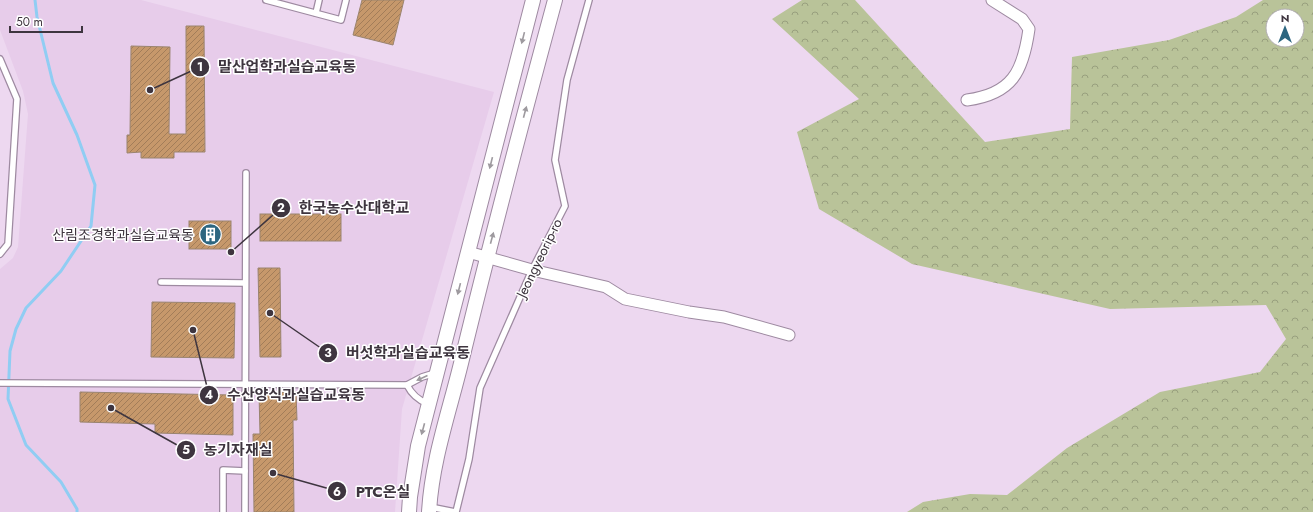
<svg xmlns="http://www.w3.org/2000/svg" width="1313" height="512" font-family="Jost,'Noto Sans KR',sans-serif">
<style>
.built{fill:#e7ccea}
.forest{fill:url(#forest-crowns);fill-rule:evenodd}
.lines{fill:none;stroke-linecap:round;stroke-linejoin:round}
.stream{stroke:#90cdf3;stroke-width:3}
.building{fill:url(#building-hatch);stroke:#9a846f}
.service-casing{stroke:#9e8aa1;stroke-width:8}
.minor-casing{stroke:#9e8aa1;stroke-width:13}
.tertiary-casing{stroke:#9e8aa1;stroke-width:16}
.service{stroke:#fff;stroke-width:5.5}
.minor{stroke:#fff;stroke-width:11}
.tertiary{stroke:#fff;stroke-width:14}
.oneway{fill:#9e9a9f}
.labels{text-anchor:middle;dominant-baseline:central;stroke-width:3;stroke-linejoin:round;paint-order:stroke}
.poi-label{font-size:14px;fill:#3e353f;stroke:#fff;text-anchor:end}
.street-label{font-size:14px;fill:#3e353f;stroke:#fff}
.leader{fill:none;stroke:#3e353f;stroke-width:1.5}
.callout-dot{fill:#3e353f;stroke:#fff;stroke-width:1.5}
.mark-label{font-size:12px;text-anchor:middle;font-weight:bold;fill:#fff}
.callout-label{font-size:15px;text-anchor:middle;font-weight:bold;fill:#3e353f;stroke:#fff;stroke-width:3;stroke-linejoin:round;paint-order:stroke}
</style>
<defs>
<pattern id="forest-crowns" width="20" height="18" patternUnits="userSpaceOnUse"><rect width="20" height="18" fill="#b9c399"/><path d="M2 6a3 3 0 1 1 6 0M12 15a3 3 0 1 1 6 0" fill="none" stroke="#989f7e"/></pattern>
<pattern id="building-hatch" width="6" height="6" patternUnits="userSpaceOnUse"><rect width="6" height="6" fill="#c6986b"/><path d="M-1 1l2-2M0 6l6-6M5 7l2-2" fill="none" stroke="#a27d59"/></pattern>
</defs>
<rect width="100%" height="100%" fill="#edd8f0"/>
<path class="built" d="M 0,0 L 141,0 L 494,92 L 402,409 L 395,512 L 0,512 L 0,269 L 13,258 L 18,247 L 28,114 L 23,91 L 0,30 Z"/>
<path class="forest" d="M 802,0 L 855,0 L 985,142 L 1070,129 L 1072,57 L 1169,40 L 1236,17 L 1263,0 L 1313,0 L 1313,512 L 907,512 L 923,502 L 970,494 L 1007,495 L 1067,448 L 1160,392 L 1260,372 L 1286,339 L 1266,305 L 1110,309 L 912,264 L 819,209 L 797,132 L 859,99 L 772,19 ZM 1273,16 L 1297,16 L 1297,40 L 1273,40 Z"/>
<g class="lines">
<path class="stream" d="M 35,0 L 37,17 L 53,83 L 77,135 L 95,185 L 91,226 L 61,271 L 26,308 L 16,329 L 10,351 L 8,399 L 26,445 L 61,482 L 77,509 L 77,512"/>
</g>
<g class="building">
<path d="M 362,0 L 404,0 L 393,45 L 353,35 Z"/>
<path d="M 186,26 L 204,26 L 205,152 L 174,152 L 174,158 L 141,158 L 141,152 L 127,153 L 127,135 L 130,135 L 131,46 L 170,47 L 169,134 L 186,134 Z"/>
<rect x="260" y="214" width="81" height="27"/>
<rect x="189" y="221" width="42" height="28"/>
<path d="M 258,268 L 280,268 L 281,357 L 260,357 Z"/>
<path d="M 152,302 L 235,303 L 234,358 L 151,357 Z"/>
<path d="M 80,392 L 233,395 L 233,435 L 155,433 L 155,424 L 80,422 Z"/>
<path d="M 296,392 L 297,420 L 293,420 L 294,512 L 254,512 L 253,434 L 260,434 L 259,393 Z"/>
</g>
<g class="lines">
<defs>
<g id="service">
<path d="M 266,0 L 341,20 L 346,0"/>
<path d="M 316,13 L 319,0"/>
<path d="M 0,59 L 17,99 L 8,244 L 0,254"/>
<path d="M 161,282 L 245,283"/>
<path d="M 0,383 L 407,385 L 422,377 L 435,373"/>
<path d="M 407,385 C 412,395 418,400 428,404"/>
<path d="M 430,507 L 455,512"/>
<path d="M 223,512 L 223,470 L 245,471"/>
<path d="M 245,512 L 246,173"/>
<path d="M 456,512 L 469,459 L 480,388 L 532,270 L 565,206 L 555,160 L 567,80 L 589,0"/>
</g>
<g id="minor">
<path d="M 967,100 C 1012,94 1023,72 1029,29 L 1022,19 L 992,0"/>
<path d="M 468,252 L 532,270 L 606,287 L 625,299 L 689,312 L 724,317 L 789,335"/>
</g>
<g id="tertiary">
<path d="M 409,512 L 410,497 L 418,446 L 533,0"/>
<path d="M 429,512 C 432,458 451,407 463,355 C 492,236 523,118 555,0"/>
</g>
</defs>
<use href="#service" class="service-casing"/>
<use href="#minor" class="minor-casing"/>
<use href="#tertiary" class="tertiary-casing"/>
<use href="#service" class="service"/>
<use href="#minor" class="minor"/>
<use href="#tertiary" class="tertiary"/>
</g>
<defs><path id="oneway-solid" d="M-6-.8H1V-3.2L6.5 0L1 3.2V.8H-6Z"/></defs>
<g class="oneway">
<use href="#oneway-solid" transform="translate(523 38) rotate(104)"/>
<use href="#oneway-solid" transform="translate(525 112) rotate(-75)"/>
<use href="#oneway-solid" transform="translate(491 163) rotate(104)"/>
<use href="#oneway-solid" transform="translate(492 238) rotate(-75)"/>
<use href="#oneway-solid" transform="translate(459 289) rotate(104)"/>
<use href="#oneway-solid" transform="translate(422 378) rotate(156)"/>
<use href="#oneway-solid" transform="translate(423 429) rotate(105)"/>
</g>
<defs>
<symbol id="building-disc" viewBox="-11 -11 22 22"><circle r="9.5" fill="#2d6680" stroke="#fff"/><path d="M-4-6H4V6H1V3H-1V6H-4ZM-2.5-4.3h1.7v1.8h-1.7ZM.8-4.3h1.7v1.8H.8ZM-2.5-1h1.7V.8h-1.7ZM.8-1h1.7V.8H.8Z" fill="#fff"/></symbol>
</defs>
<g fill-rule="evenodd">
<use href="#building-disc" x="198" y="222" width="25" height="25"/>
</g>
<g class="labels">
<g class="poi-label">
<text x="194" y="235">산림조경학과실습교육동</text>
</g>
<g class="street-label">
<text transform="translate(539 258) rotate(-64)">Jeongyeorip-ro</text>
</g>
</g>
<path class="leader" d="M150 90L200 67M231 252L281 208M270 313L328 353M193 330L209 395M111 408L186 450M273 473L337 491"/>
<g class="callout-dot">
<circle cx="150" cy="90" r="4"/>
<circle cx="231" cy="252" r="4"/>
<circle cx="270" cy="313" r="4"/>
<circle cx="193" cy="330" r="4"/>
<circle cx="111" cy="408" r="4"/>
<circle cx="273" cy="473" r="4"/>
<circle cx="200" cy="67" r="10"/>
<circle cx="281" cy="208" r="10"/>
<circle cx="328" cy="353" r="10"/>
<circle cx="209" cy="395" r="10"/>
<circle cx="186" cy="450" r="10"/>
<circle cx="337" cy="491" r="10"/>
</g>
<g class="mark-label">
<text x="200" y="71">1</text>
<text x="281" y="212">2</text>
<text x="328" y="357">3</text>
<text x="209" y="399">4</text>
<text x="186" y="454">5</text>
<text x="337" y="496">6</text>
</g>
<g class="callout-label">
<text x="287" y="72">말산업학과실습교육동</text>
<text x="354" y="213">한국농수산대학교</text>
<text x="408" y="358">버섯학과실습교육동</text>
<text x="296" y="400">수산양식과실습교육동</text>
<text x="238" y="455">농기자재실</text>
<text x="383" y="497">PTC온실</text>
</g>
<g transform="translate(1285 28)"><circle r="19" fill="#ffffff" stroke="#b2aeb2"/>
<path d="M0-3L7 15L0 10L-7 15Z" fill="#2d6680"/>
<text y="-6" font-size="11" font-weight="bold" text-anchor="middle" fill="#3e353f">N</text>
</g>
<path d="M10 26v6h72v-6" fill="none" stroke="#3e353f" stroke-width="2"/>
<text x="16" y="26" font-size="12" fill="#3e353f" stroke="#ffffff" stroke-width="3" paint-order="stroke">50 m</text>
</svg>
